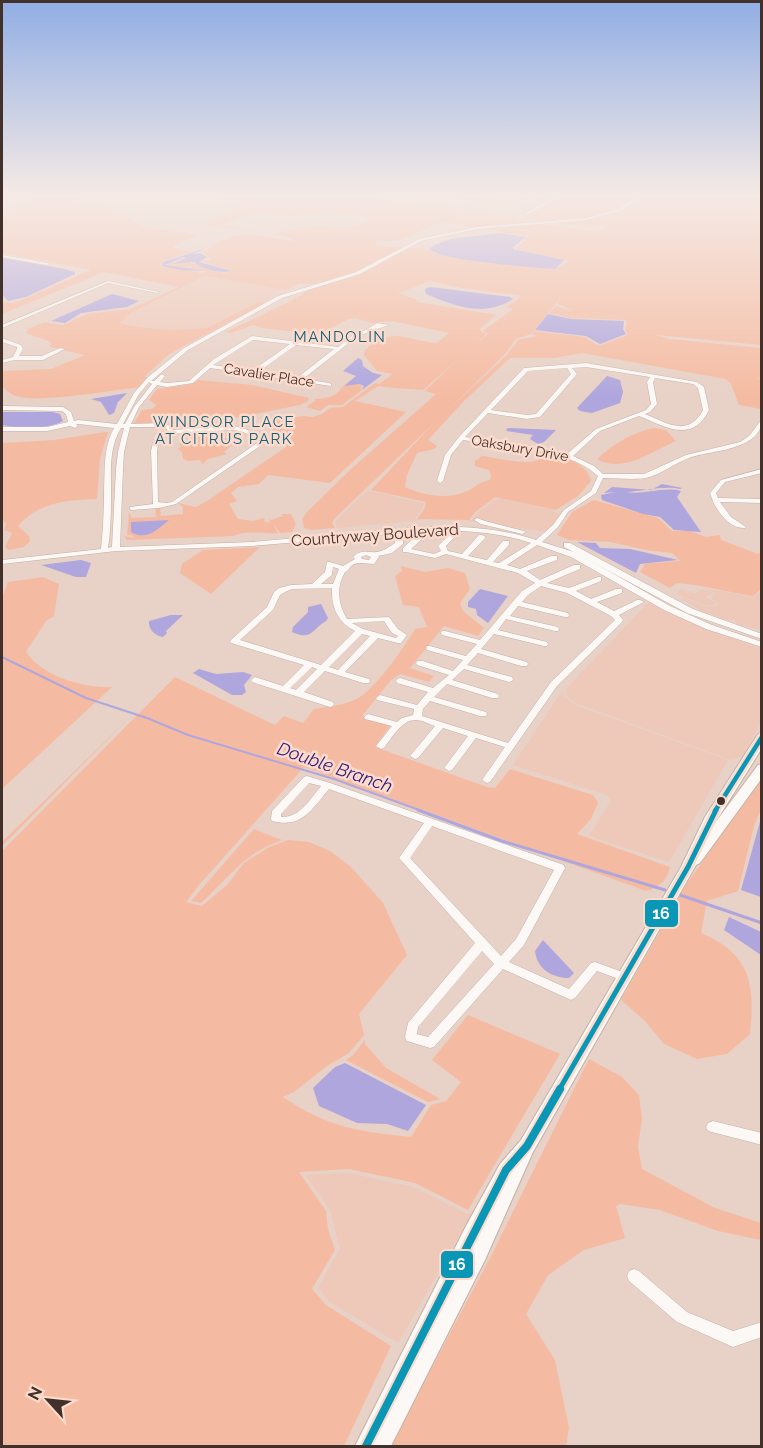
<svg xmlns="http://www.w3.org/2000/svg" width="763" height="1448" font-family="Raleway,sans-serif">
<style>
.built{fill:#eec8b8}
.green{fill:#f5bba2;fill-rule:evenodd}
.water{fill:#afa6de}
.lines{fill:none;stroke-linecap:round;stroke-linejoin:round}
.stream-far1{stroke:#afa6de;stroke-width:2}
.stream{stroke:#afa6de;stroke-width:3}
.minor-casing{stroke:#c2b1a8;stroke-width:1}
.major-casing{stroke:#c2b1a8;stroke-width:2}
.minor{fill:#fcf8f6;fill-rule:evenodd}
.major{fill:#fcf8f6;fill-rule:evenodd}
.bus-1-far2-casing{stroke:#fcdacc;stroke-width:9}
.bus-1-far1-casing{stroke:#fcdacc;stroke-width:10}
.bus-1-casing{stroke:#fcdacc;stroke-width:12}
.bus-1-far2{stroke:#0a97b5;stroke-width:4.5}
.bus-1-far1{stroke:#0a97b5;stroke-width:5}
.bus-1{stroke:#0a97b5;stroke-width:8}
.bus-dot{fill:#41312a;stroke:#fcdacc;stroke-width:2}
.labels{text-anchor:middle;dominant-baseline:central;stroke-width:5;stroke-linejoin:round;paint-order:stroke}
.far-street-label{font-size:14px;fill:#41312a;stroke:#fcdacc}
.far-neighbourhood-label{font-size:15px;letter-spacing:1.5px;fill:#126179;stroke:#fcdacc}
.street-label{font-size:16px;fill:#41312a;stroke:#fcdacc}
.water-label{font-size:18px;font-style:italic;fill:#301b7c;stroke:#fcdacc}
.line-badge{stroke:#fcdacc;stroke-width:2}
.badge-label{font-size:16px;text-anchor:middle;font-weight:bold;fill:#fff}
</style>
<rect width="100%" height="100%" fill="#e8d1c6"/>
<g class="built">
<path d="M 203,276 L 288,290 L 195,339 L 100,324 Z"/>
<path d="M 367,491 L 389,494 L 397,498 L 424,503 L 423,508 L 414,519 L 422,520 L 337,528 L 336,521 Z"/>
<path d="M 503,499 L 549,509 L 560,515 L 546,532 L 487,523 L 479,518 L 474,519 L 477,522 L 465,521 L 472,520 L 480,510 L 488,506 L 494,500 Z"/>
<path d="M 703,588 L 753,597 L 761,592 L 761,630 L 737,624 L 734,619 L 727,620 L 702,611 L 679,597 L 708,607 L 720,605 L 711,598 L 715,593 Z"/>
<path d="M 682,589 L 696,594 L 702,589 L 713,593 L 705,597 L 718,604 L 708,606 L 676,594 Z"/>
<path d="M 649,602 L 716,632 L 761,648 L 761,722 L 743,756 L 731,760 L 576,703 L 567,696 L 566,689 Z"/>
<path d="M 563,690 L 564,697 L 575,705 L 728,760 L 669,862 L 589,836 L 611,801 L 607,795 L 513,765 Z"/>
<path d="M 349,1173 L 413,1187 L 467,1214 L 474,1210 L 398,1343 L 330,1302 L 318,1288 L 340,1249 L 330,1209 L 306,1175 Z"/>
</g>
<g class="green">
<path d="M 38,194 L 97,194 L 77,200 L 77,203 L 115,210 L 147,228 L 198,235 L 172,247 L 179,250 L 193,251 L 163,261 L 161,266 L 203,273 L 207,271 L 166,265 L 182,258 L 172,264 C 179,266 185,262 191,263 C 205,266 220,277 233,271 L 200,261 L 211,260 L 204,252 C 237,226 256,236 293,241 L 292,238 L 269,234 C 282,233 294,228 307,227 C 336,224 343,237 372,218 L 332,211 L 289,216 L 254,211 L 222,225 L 264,233 L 203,225 L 238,209 L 231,208 L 242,202 L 217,199 L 229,194 L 388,194 L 378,199 L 507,216 L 525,222 L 599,232 L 609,225 L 585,227 L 525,218 L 543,204 L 534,199 L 546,194 L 761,194 L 761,345 L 656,335 L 669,339 L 761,348 L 761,378 L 755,378 L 761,379 L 761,409 L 739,405 L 731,384 L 726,379 L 582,353 L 555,358 L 510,358 L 464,401 L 428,440 L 437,446 L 434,449 L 417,453 L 407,475 L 405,487 C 421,495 447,500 465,492 C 476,488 475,483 490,480 L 491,475 L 489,470 L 475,466 L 475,461 L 482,456 C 497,458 513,462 528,462 C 536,463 543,456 550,456 C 566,455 588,465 591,481 L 578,496 L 556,510 L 495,497 C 486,505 476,509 469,520 L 417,519 L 425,508 L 426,502 L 371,490 L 435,422 L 334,519 L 332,523 L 335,528 L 311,530 L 304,528 L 302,519 L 307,512 L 351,469 L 436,394 L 425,391 L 456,361 L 423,390 C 407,388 394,389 378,386 L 355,401 L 406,412 L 330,483 L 268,475 L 259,484 L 238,487 L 231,493 L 237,501 L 229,504 L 238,519 L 253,521 L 265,518 L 264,521 L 269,523 L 270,520 L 267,518 L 271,520 L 283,516 L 282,514 L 291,514 L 296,524 L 292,532 L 280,533 L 273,524 L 278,533 C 265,534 244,530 234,536 L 127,540 L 124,536 L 134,538 L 132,535 L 127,535 L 129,512 L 132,518 L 156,517 L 155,508 L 160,507 L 161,516 L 183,514 L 183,507 L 178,503 L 196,507 L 207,501 L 286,447 L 287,440 L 263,422 L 304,416 L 312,417 L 322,414 L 330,408 L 343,407 L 375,383 L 379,384 L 393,374 L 377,371 L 364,355 L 365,350 C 396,325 404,341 437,343 L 449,333 L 392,321 L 372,323 L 356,318 L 349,319 L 323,332 L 308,333 L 262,328 L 253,325 L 231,333 L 226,332 C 256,317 304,298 322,279 L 315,284 L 298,284 L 286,290 L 204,276 L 132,312 L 119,323 C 144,330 184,332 210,327 L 260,301 L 265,303 L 169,354 L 145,376 L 149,378 L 142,387 C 117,389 34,405 13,395 C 9,393 6,389 2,387 L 2,371 L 51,369 L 85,355 L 50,347 L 51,342 L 26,333 L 28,329 L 44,322 L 63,325 L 87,314 L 130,309 L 179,287 L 104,272 L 2,314 L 2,302 L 13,303 L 22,300 L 91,270 L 2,253 L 2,220 ZM 445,222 L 475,228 L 490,228 L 500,232 L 528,236 L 516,249 L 570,261 L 555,269 L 475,260 L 436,254 L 427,249 L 375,246 L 376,242 L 401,240 L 438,223 ZM 430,281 L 462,288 L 519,295 L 521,297 L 506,307 L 513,309 L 483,331 L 488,334 L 476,344 L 486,334 L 479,330 L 496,315 L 417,302 L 417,300 L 398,293 ZM 561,297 L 557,303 L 574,312 L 556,306 L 549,313 L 571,318 L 625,320 L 627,322 L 625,330 L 628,335 L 601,345 L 595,344 L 585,337 L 534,331 L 532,334 L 537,336 L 518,340 L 507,355 L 448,410 L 504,355 L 516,339 L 531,334 Z"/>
<path d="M 422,194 L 450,194 L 512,202 L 519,199 L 490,194 L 540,194 L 509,205 Z"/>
<path d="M 199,380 L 252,385 L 309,398 L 308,401 L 300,405 L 241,417 L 167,424 L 134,423 L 142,410 L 152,409 L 156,405 L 149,400 L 157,389 L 187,385 Z"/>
<path d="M 358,384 L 362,386 L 361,391 L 342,405 L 328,405 L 320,411 L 306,407 L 315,401 L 315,399 C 328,398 335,398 343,386 Z"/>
<path d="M 654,428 L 666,430 L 676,441 C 653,451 622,474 597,459 C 615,443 631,433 654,428 Z"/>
<path d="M 105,432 L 108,432 L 100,459 L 97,499 C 67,500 39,502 18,526 L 29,536 L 30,541 L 24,547 L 8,550 L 5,547 L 12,533 L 4,530 L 6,524 L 2,519 L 2,443 L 54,440 Z"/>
<path d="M 207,435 L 228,438 L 232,445 L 224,452 L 227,454 L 208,459 L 203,464 L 200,460 L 189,461 L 183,459 L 182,452 L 178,449 L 181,446 L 179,444 L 192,437 Z"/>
<path d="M 594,500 L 658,518 L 672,531 L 690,531 L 706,537 L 720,535 L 721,540 L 758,554 L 761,552 L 761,589 L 753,596 C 727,592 703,585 677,583 L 670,588 L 640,572 L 645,564 L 680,561 L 672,553 L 646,550 L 610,542 L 569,540 L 557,535 L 572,512 Z"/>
<path d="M 260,547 L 211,594 L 180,573 L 182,564 L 203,550 Z"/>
<path d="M 401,566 L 425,572 L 448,568 L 465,573 L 470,589 L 460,603 L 463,611 L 484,628 L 478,636 L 444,626 L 410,668 L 434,676 L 429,682 L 400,674 L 391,680 L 362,716 L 390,726 L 375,747 L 487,787 L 495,788 L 510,769 L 593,795 L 598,803 L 591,819 L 577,834 L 670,867 C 667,881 659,887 646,891 L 304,767 L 199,885 L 186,902 L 202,906 L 227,885 L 244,863 L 269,847 L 288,840 L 309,842 L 330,851 L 351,867 L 383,903 L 407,955 L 359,1014 L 364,1035 L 349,1053 L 327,1066 L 294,1092 L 283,1097 C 327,1127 359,1132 411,1137 L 431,1105 L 446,1101 L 461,1082 L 432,1060 L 468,1015 L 560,1054 L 468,1210 L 415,1183 L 349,1169 L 299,1172 L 326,1211 L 328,1229 L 335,1250 L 312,1289 L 326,1305 L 391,1346 L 344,1446 L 2,1446 L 2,851 L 175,677 L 275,725 L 284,716 L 303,723 L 314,709 C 329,706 350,705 363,695 C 381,680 403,649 415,629 L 427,627 L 419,607 L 403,605 L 395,576 L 402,571 Z"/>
<path d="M 43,577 L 59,584 L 54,616 L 46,621 L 26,652 C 43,677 83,688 112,687 L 2,789 L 2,598 L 8,582 Z"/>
<path d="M 129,718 L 2,846 L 2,842 Z"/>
<path d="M 761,778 L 761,809 L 754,826 L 738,891 L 707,901 L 701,933 C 751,954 755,984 750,1034 L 727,1054 L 697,1059 L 664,1044 L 645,1021 L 621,1000 L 686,885 Z"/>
<path d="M 254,829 L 282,840 C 244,853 229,878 201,903 L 191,901 Z"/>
<path d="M 365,1040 L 365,1044 L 386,1068 L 440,1099 L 428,1102 L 346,1060 L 353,1055 Z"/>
<path d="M 589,1059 L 622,1077 L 639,1095 L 642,1118 L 638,1147 L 642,1169 L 715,1208 L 761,1223 L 761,1240 L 718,1231 L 660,1210 L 620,1204 L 616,1206 L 625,1238 L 584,1250 L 548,1275 L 526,1314 L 555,1360 L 569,1428 L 566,1446 L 390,1446 L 490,1258 Z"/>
</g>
<g class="water">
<path d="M 500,233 L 526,237 L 513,247 L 513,249 L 564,260 L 555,269 C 532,267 441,261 429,249 C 447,235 477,237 500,233 Z"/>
<path d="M 206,248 L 192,254 L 200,253 L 207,257 L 199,262 L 232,271 C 222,274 201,269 194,262 L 173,264 L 186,258 L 184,257 L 165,265 L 206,271 L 181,270 L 162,266 L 163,262 Z"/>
<path d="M 2,258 L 65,269 L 75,272 L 75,274 L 26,297 L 8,301 L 2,294 Z"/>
<path d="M 430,287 L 510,297 L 513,299 C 484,318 455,306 426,294 L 425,289 Z"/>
<path d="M 112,294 L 139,301 L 127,307 L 81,313 L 65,323 L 51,321 Z"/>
<path d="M 548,314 L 571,319 L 624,321 L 623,329 L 626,334 L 600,344 L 586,336 L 535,330 Z"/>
<path d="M 358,358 L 362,360 L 363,366 L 373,373 L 382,375 L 362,390 L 364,386 L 359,384 L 344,386 L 356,376 L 343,371 Z"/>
<path d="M 607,376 L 620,380 L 623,392 L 620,403 L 592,413 L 580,411 L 577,408 Z"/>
<path d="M 127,393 L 118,402 L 114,413 L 109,415 L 101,402 L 91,399 Z"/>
<path d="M 2,412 L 53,412 L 60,414 L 63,421 C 48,430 18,428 2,425 Z"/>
<path d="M 509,428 L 556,430 L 544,442 L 538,444 L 530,439 L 533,435 L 507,431 L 506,429 Z"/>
<path d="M 662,484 L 682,488 L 680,489 C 666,485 642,491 626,492 C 645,495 664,486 681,491 L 677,497 L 701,532 L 674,530 L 660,517 L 643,514 L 602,500 L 601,495 L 616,492 L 604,493 L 612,487 L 651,490 Z"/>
<path d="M 169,520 C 157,530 146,541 131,532 L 131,522 Z"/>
<path d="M 577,542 L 596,543 L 600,548 L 630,549 L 678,560 L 640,564 L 636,573 Z"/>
<path d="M 81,560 L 91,563 L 86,577 L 76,577 L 41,565 Z"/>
<path d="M 480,589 L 508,596 L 488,623 L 477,615 L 476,609 L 468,607 L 468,602 Z"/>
<path d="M 321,604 L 328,618 L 326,621 C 311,630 312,641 292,632 L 293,627 L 308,612 L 308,607 Z"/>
<path d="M 171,615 L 183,615 L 166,631 L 167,633 L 163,637 C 155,636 148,629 149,621 Z"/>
<path d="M 199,669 L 216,674 L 243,672 L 252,675 L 244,685 L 246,692 L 242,695 L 232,695 L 193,673 Z"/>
<path d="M 761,818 L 761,897 L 741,890 Z"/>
<path d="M 729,917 L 761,932 L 761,955 L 724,930 Z"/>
<path d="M 543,940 L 574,973 L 569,978 C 552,978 537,969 535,951 Z"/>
<path d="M 345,1063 L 426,1105 L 408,1131 L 387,1124 L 357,1123 L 319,1106 L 313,1088 L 335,1067 Z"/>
</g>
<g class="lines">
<path class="stream-far1" d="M 2,657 L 86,698 L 147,718 L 188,735 L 334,779 L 422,811"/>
<g class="stream">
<path d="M 418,810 L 502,841 L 665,890"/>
<path d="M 680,895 L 762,923"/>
</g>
<defs>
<g id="minor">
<path d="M 560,194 L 565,194 L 527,215 L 524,214 Z"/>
<path d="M 641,194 L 645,194 L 620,211 L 587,220 L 477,229 L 421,241 L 360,274 L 282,298 L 188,350 L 151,381 L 154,381 L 162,374 L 165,376 L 160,382 L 167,383 L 189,381 L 214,359 L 252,336 L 338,347 L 354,334 L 366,330 L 377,323 L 389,325 L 358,336 L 303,379 L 329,383 L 331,384 L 331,386 L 210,368 L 193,383 L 167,387 L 157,385 L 139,407 L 131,424 L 163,423 L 172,427 L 173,430 L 229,426 C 244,427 256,431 263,444 L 176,504 L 159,508 L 132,510 L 130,509 L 130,507 L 153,504 L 151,451 L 155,435 L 167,431 L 167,429 L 162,427 L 130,427 L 124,452 L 123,469 L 120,547 L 252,542 L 389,530 L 387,528 L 391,526 L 396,529 C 442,525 491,525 536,540 L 553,525 L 564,510 L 591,491 L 598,476 C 569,448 502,446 463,440 L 451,455 L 443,481 L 440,483 L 437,481 L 445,455 L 459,437 L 524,368 L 586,363 L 697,382 L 704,387 L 709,410 C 692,444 666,427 639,416 L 600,431 L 573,456 L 594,466 L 603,474 L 644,474 L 686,455 L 740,442 L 749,436 L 762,419 C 762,451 710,450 689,458 C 675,463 660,475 646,478 C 633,480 617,478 603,478 L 596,493 L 568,512 L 558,527 L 542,542 L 577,553 L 670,606 L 712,625 L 762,642 L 762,647 L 706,629 L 664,610 L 571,557 L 537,545 L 507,565 L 520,569 L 551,556 L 557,556 L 557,560 L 527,571 L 540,580 L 574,565 L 580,565 L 580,569 L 547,583 L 569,588 L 598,577 L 601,577 L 601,581 L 576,591 L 591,599 L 616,589 L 622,589 L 622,593 L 597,602 L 614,611 L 637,600 L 640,600 L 644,602 L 619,615 L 623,620 L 622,622 L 557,686 L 490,782 L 487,783 L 482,780 L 505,747 L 476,738 L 452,770 L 449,771 L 444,768 L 468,736 L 443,728 L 418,758 L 415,759 L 410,756 L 435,726 C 429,724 422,720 416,720 C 402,719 391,739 384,748 L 381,749 L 376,746 L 392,726 L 365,719 L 364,717 L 368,714 L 397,722 L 402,718 L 413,715 L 414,709 L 377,700 L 376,698 L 380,695 L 417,705 L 428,692 L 397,683 L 396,681 L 397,679 L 400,678 L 433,688 L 449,675 L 417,665 L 416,663 L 417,661 L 423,661 L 453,671 L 463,660 L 427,650 L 426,648 L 427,646 L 430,646 L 466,656 L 477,644 L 442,635 L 441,633 L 442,631 L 445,631 L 480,640 L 522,591 L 535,583 L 518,573 L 446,554 L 435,558 L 406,552 L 403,552 L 403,548 L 419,533 L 422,533 L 426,535 L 411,549 L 434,554 L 441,551 L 438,546 L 451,533 L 453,532 L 457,534 L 446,546 L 448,551 L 462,554 L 479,535 L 482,535 L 486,537 L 468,556 L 487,560 L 503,541 L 509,541 L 509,545 L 493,562 L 499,563 L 531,543 C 489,529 443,529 399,533 L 403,538 L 403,544 L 392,553 L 378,556 L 379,557 L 374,564 C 367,564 357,561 351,566 C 349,568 348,571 345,572 C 336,587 338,604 347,619 L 389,617 L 398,629 L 407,635 L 401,643 L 398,643 L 378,638 L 345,672 L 369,679 L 370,681 L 369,683 L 363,683 L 325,671 L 304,692 L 333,702 L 334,704 L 333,706 L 330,707 L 252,682 L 251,680 L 255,677 L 283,686 L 304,665 L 231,643 L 230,641 L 267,607 L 274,592 L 279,588 L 291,585 L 312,584 L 325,572 L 327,562 L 330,562 L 343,566 L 355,559 L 353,557 C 361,549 368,553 377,552 C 384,551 389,547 395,543 L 395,538 L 392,534 L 252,546 L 116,551 L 2,564 L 2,560 L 101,549 C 103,530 104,511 104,492 C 105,470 103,448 114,428 L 78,424 L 76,424 L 78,426 L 75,428 L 70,426 L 47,431 L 2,431 L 2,427 L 47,427 L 68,422 L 66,414 L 62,411 L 2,410 L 2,406 L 63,407 L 71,412 L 74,421 L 78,420 L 117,424 L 134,393 L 148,377 L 184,348 L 278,296 L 356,272 L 419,239 L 477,227 L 587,218 L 618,209 ZM 253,340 L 290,344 L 252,371 L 213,365 ZM 296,345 L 334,349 L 297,378 L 258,372 ZM 586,367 L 650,377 L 647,382 L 651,404 L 646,410 L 596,429 L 567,454 L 537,447 L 465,437 L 488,413 L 527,419 L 540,417 L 577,374 L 572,368 ZM 567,368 L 571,374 L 536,414 L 527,415 L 491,410 L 528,371 ZM 655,378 L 693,384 L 698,388 L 703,410 C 688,438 667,423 645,414 L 650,412 L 657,404 L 653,382 ZM 149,382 L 152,384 L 134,407 L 125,424 L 123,424 L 139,394 ZM 121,428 L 124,428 L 118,452 L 116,469 L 112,547 L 108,548 C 111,529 111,511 111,492 C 111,469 109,448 121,428 ZM 229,430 C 241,430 250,433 257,443 L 172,502 L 166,503 L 158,502 L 157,451 L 160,437 L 171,434 ZM 366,555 L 371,557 L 369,560 L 362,559 L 361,557 ZM 333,567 L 339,569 L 333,584 L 321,584 L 332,575 ZM 541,586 L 567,593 L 611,616 L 615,620 L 551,682 L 508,743 L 422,716 L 423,709 L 430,701 L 480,716 L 486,716 L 487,714 L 486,712 L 434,697 L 447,684 L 492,698 L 498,698 L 499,696 L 498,694 L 452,680 L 464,669 L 509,682 L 512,681 L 513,679 L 512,677 L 467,665 L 478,653 L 521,666 L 527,666 L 528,664 L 527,662 L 481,649 L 494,634 L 544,646 L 547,646 L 548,644 L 547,642 L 498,630 L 506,619 L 555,631 L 558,631 L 559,629 L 558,627 L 510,616 L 518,606 L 565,617 L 568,617 L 569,615 L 568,613 L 522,602 L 528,595 ZM 332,588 C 331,608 338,622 355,631 L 321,665 L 240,640 L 273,610 L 280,595 L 285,592 L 292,589 ZM 384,621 L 392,633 L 398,636 L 396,638 L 363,629 L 352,623 ZM 362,634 L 370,636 L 338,670 L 329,667 ZM 312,667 L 317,669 L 296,690 L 290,688 Z"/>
<path d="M 2,255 L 47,263 L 49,264 L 47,265 L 2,257 Z"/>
<path d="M 108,281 L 159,292 L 157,293 L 108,283 L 2,328 L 2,325 Z"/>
<path d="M 2,338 L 21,345 L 23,349 L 19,356 L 42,356 L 60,348 L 65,349 L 43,360 L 15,360 L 2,363 L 2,360 L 13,357 L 17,349 L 17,347 L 2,342 Z"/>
<path d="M 762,469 L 762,473 L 725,482 L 716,493 L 718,498 L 762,499 L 762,503 L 720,502 L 731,517 L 746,527 L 745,528 C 728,529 714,508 710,493 L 721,480 Z"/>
<path d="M 477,518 L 485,521 L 524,531 L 526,532 L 522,534 L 481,524 L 474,520 Z"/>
<path d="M 564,543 L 570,543 L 693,609 L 762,634 L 762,639 L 687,613 L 564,547 Z"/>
<path d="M 307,776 L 330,783 L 564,865 L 565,868 L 524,945 L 509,962 L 569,989 L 591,963 L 595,962 L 628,974 L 630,977 L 628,980 L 624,981 L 597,971 L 575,998 L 571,1000 L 503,969 L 434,1047 L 430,1048 L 407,1041 L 405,1037 L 408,1023 L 475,943 L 399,858 L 424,823 L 329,789 C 312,809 302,829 272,821 L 271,819 L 272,811 L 304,777 ZM 309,783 L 321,786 C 310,799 300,818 281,817 L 281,814 ZM 432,826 L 554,870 L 516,939 L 501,956 L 410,858 ZM 482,951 L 494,964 L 428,1037 L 417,1034 L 418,1027 Z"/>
<path d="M 713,1121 L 762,1133 L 762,1145 L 708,1131 L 706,1127 L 708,1123 Z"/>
<path d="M 634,1269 L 639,1271 L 687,1312 L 733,1331 L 762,1322 L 762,1337 L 733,1347 L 677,1322 L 629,1281 L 627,1276 L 629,1271 Z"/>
</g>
<path id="major" d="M 762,733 L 762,748 L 715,823 L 758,765 L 762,764 L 762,778 L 700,863 L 696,865 L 533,1152 L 485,1260 L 391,1446 L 355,1446 L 466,1226 L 500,1164 L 521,1140 L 681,867 L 705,817 L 758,734 Z"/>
</defs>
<use href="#minor" class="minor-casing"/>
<use href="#major" class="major-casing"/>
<use href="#minor" class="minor"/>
<use href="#major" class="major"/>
<defs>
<path id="bus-1-far2" d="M 715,811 L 762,737"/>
<path id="bus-1-far1" d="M 559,1090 L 688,867 L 716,810"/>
<path id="bus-1" d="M 366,1446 L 506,1170 L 527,1146 L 560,1089"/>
</defs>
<use href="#bus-1-far2" class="bus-1-far2-casing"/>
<use href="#bus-1-far1" class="bus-1-far1-casing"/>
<use href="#bus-1" class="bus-1-casing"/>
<use href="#bus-1-far2" class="bus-1-far2"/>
<use href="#bus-1-far1" class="bus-1-far1"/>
<use href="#bus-1" class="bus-1"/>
</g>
<linearGradient id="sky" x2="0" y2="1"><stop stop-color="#91aee4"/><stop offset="0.49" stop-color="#f5eae5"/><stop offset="1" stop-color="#f5eae5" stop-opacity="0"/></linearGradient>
<rect width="763" height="397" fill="url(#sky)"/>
<circle class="bus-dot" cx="721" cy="801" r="5"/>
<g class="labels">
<g class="far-street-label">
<text transform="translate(269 375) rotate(9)">Cavalier Place</text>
<text transform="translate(520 448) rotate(10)">Oaksbury Drive</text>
</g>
<g class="far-neighbourhood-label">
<text x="340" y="337">MANDOLIN</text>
<text x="224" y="422">WINDSOR PLACE<tspan x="224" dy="17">AT CITRUS PARK</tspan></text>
</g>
<g class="street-label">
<text transform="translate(375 535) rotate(-4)">Countryway Boulevard</text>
</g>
<g class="water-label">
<text transform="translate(335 767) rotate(19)">Double Branch</text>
</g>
</g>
<g class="line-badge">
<rect x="644" y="899" width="35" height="29" rx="6" fill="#0a97b5"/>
<rect x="440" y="1250" width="34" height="29" rx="6" fill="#0a97b5"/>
</g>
<g class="badge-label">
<text x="661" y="919">16</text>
<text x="457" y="1270">16</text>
</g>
<rect width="763" height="1448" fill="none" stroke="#41312a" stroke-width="6"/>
<g transform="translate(48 1400) rotate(297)" stroke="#fcdacc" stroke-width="4.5" paint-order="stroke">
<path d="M0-4.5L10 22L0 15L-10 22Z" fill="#41312a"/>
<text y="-9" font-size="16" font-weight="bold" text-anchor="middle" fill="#41312a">N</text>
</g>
</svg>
